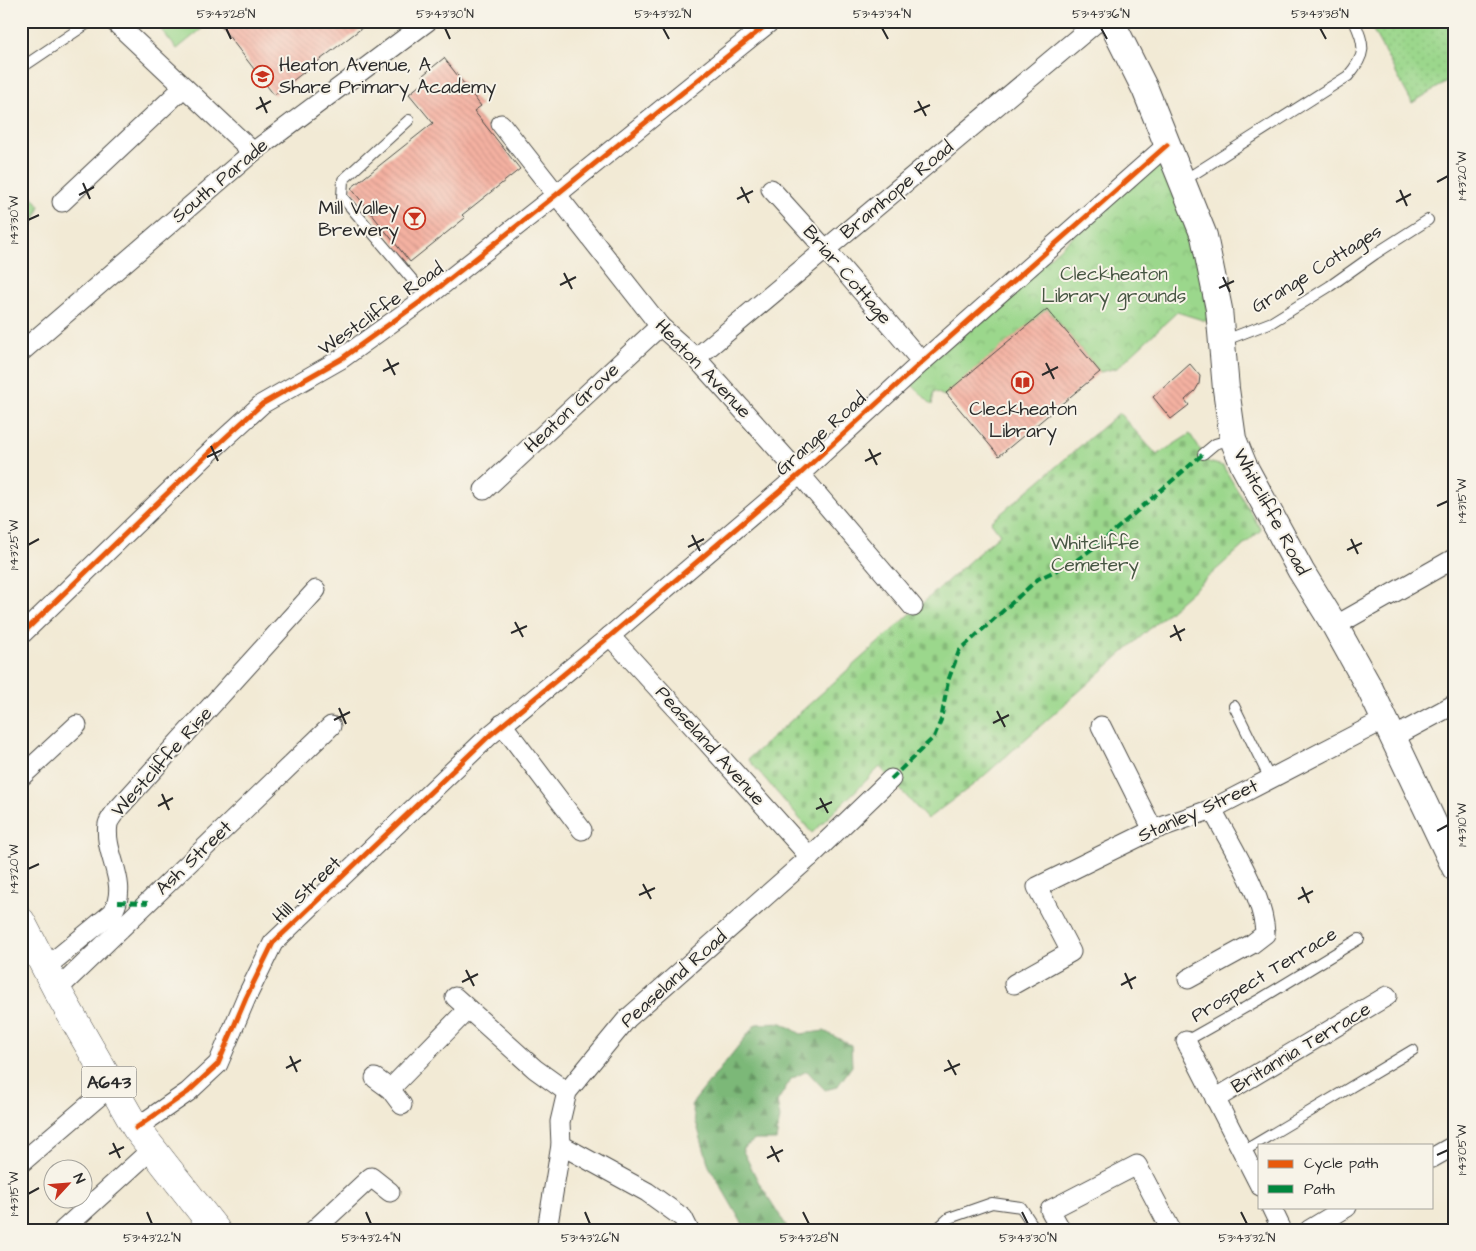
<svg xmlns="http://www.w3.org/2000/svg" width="1476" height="1251" font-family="'Architects Daughter',sans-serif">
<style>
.grass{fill:url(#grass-dots);stroke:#63815c}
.forest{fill:url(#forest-firs);stroke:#547252}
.cemetery{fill:url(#cemetery-stones);stroke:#63815c}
.park{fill:url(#park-crowns);stroke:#63815c}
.pitch{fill:#9bd78c;stroke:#63815c}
.building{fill:url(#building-back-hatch)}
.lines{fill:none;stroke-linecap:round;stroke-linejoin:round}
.lane-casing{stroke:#494844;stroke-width:12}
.street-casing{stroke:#494844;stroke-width:21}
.secondary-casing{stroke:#494844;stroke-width:28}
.primary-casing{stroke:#494844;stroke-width:29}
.lane{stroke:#fff;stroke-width:10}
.street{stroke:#fff;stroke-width:19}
.secondary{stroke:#fff;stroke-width:26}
.primary{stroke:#fff;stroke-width:28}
.quiet{stroke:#00873e;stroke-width:4;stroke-dasharray:8 4;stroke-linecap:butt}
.cycleway-casing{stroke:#f7f3e8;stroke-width:8}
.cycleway{stroke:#e8590c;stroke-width:5}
.ticks{fill:none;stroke:#2b2b2b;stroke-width:2}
.labels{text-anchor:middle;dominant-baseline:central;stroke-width:4;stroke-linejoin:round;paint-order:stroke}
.shield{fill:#f7f3e8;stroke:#686764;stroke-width:1}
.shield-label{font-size:18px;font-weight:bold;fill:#2b2b2b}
.poi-label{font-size:19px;fill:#2b2b2b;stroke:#f7f3e8;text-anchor:start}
.street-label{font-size:19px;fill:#2b2b2b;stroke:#f7f3e8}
.park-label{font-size:19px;fill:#475643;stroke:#f7f3e8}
.neatline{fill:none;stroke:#2b2b2b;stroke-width:2}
.ticks-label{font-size:12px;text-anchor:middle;fill:#2b2b2b}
</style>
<defs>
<pattern id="grass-dots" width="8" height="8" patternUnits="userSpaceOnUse" patternTransform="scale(1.25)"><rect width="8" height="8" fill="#9bd78c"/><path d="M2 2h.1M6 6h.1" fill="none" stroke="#86b979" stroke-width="1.8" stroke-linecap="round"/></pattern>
<pattern id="forest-firs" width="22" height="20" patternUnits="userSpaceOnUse" patternTransform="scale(1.25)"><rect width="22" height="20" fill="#7cb878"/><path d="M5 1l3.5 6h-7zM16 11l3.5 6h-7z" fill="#669663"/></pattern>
<pattern id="cemetery-stones" width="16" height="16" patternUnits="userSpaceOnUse" patternTransform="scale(1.25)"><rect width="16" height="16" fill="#9bd78c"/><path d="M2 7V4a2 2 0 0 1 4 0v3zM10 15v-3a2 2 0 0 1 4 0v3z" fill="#86b979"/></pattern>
<pattern id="park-crowns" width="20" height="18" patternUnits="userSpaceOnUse" patternTransform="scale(1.25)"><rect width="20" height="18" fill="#9bd78c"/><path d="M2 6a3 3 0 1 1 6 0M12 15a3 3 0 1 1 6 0" fill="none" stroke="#86b979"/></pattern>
<pattern id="building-back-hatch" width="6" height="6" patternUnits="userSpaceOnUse" patternTransform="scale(1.25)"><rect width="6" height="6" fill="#f4b1a1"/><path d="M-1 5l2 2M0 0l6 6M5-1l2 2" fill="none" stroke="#d1988b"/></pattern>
</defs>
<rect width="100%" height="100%" fill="#f7f3e8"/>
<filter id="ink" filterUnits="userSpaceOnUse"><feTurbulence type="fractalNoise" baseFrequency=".02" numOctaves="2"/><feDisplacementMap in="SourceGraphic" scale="10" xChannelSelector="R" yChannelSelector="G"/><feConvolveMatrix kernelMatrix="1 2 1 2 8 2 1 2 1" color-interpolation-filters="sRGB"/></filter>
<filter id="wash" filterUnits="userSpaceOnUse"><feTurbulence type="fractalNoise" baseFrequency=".0096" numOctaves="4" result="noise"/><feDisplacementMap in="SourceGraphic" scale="20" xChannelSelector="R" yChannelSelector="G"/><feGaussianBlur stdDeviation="1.12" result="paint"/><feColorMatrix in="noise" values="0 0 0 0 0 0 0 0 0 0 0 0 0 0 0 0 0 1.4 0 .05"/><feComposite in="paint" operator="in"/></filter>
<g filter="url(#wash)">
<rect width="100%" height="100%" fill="#f2ead5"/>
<g class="grass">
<path d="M 1368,21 L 1455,21 L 1455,77 L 1412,103 Z"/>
<path d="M 21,181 L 40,206 L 33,225 L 21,236 Z"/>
</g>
<path class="forest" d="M 782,1023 L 801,1034 L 824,1031 L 851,1045 L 852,1066 L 837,1087 L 825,1090 L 807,1071 L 791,1079 L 777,1102 L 780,1118 L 776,1140 L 755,1140 L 742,1149 L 758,1181 L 789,1230 L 746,1230 L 709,1166 L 691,1105 L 756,1024 Z"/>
<path class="cemetery" d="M 1119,413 L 1157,455 L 1190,434 L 1208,462 L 1223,466 L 1261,530 L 977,782 L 927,819 L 880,767 L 812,833 L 748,759 L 1000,534 L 991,522 Z"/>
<path class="park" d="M 1164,157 L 1186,216 L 1205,285 L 1209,322 L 1177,312 L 1117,368 L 1100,372 L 1047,309 L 944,396 L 934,391 L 932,405 L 908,381 Z"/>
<path class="pitch" d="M 154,21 L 200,21 L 204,27 L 177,49 Z"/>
<g id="blocks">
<g class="building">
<path d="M 217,21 L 371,21 L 274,95 Z"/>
<path d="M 444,58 L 481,106 L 474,111 L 520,169 L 462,215 L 465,218 L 410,262 L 351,188 L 433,123 L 409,94 L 426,80 L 423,75 Z"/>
<path d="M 1047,309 L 1100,372 L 999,456 L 946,393 Z"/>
<path d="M 1190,364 L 1200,376 L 1199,384 L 1195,391 L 1185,400 L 1189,405 L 1171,419 L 1153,397 Z"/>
</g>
</g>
</g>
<g filter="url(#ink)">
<use href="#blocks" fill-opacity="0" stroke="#494844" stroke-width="1"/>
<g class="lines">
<defs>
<g id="lane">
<path d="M 21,68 L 91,21"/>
<path d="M 409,120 L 343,180 L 342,197 L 427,297"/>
<path d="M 1183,181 L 1348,76 C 1366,55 1366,46 1354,21"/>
<path d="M 1223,341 L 1272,322 L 1330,286 L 1375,254 L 1428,220"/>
<path d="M 1203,454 L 1215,444 L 1232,439"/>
<path d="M 1234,706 L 1270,779"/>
<path d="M 1186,1041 L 1262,998 L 1359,939"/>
<path d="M 1242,1152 L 1413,1050"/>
<path d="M 936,1230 L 949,1218 L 992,1203 L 1021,1207 L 1036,1230"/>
</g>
<g id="street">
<path d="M 114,21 L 253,152"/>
<path d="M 501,124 L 660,326 L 696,358 L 800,474 L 913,607"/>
<path d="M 771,189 L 826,250 L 922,362"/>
<path d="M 62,202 L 184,87"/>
<path d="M 21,352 L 253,152 L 428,21"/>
<path d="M 696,358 L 1098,21"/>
<path d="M 484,490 L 660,326"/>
<path d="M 1335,626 L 1455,558"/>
<path d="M 21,635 L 212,450 L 262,404 L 341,359 L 427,297 L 556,195 L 771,21"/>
<path d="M 610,636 L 698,732 L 810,857"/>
<path d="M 502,724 L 582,830"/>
<path d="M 1101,726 L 1153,830"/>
<path d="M 1392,738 L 1455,704"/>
<path d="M 21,777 L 77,725"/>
<path d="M 45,968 L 113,912 C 130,881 103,855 108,824 C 109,820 113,815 116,811 L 316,590"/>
<path d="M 1188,979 L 1252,944 L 1265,934 C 1264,895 1230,844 1212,809"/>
<path d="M 1014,984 L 1071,952 L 1037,887 L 1153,830 L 1212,809 L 1384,720"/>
<path d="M 57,990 L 331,726"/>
<path d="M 455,997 L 535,1069 L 567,1092"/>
<path d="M 1186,1041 L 1260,1186"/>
<path d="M 375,1078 L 390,1089 L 402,1105"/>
<path d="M 390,1089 L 468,1009"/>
<path d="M 1215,1099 L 1387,996"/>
<path d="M 136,1128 L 188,1092 L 218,1064 L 246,998 L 273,943 L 489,736 L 610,636 L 800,474 L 922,362 L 1167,145"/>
<path d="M 561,1145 L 647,1192 L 683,1218 L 689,1230"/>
<path d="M 1432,1158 L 1455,1145"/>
<path d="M 21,1163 L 111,1086"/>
<path d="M 1271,1207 L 1282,1230"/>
<path d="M 63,1230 L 152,1149"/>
<path d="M 314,1230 L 371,1177 L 390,1192"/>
<path d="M 547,1230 L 561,1145 L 560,1122 L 567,1092 L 627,1019 L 810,857 L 891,779"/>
<path d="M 1061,1230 L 1050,1210 L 1137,1165 L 1171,1230"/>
<path d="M 1309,1230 L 1347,1207"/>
</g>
<path id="secondary" d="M 1111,21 L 1145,89 L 1204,236 L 1219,309 L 1226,389 L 1233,439 L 1244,466 L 1301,571 L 1335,626 L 1370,689 L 1455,868"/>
<path id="primary" d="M 21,921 L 57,990 L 136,1128 L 216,1230"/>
</defs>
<use href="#lane" class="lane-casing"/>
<use href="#street" class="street-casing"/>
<use href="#secondary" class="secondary-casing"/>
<use href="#primary" class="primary-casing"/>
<use href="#lane" class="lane"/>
<use href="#street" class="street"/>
<use href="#secondary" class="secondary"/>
<use href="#primary" class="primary"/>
<g class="quiet">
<path d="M 891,779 L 934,737 L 941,720 L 948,681 L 959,651 L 1038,579 L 1074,562 L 1099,544 L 1203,454"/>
<path d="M 118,902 L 148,903"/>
</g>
<defs>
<g id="cycleway">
<path d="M 21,635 L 212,450 L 262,404 L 341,359 L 427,297 L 556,195 L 771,21"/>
<path d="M 136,1128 L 188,1092 L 218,1064 L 246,998 L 273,943 L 489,736 L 610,636 L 800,474 L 922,362 L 1167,145"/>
</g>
</defs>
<use href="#cycleway" class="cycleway-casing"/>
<use href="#cycleway" class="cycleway"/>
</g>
</g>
<path class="ticks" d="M 226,28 L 231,39M 445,28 L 450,39M 663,28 L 669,39M 882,28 L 888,39M 1101,28 L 1107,39M 1320,28 L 1326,39M 260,97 L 267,113M 918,101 L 926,116M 256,109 L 271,101M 914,112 L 930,105M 1437,182 L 1448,176M 83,183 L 90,199M 741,187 L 749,203M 1400,190 L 1407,206M 79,195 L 94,187M 737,199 L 753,191M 1396,202 L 1411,194M 28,220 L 39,215M 564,273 L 572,289M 1223,277 L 1230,292M 560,285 L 576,277M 1219,288 L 1234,281M 387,359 L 395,375M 1046,363 L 1054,379M 383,371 L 399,363M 1042,375 L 1058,367M 211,446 L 218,461M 869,449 L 877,465M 207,457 L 222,450M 865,461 L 881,453M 1437,506 L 1448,501M 692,535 L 700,551M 1351,539 L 1358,554M 28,545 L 39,539M 688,547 L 704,539M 1347,550 L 1362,543M 515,622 L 523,637M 1174,625 L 1181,641M 511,633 L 527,626M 1170,637 L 1185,629M 339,708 L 346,724M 997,711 L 1005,727M 334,720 L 350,712M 993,723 L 1009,715M 162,794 L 169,810M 820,798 L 828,813M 158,806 L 173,798M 816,809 L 832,802M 1437,831 L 1448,825M 28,869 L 39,864M 643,884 L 651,899M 1302,887 L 1309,903M 639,895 L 655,888M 1298,899 L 1313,891M 466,970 L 474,986M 1125,973 L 1132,989M 462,982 L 478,974M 1121,985 L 1136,977M 290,1056 L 297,1072M 948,1060 L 956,1075M 286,1068 L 301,1060M 944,1071 L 960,1064M 113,1143 L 120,1158M 771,1146 L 779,1162M 109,1154 L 124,1147M 1437,1155 L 1448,1150M 767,1158 L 783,1150M 28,1194 L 39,1188M 147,1212 L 152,1224M 366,1212 L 371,1224M 585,1212 L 590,1224M 803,1212 L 809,1224M 1022,1212 L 1028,1224M 1241,1212 L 1247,1224"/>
<defs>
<symbol id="school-ring" viewBox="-11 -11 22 22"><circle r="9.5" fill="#f7f3e8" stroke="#c8321e" stroke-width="1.5"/><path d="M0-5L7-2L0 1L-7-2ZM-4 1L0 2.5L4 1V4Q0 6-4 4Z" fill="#c8321e"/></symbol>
<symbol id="bar-ring" viewBox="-11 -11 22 22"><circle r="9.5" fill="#f7f3e8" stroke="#c8321e" stroke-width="1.5"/><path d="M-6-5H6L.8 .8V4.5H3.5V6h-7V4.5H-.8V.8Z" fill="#c8321e"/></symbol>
<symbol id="library-ring" viewBox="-11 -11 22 22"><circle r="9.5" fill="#f7f3e8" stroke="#c8321e" stroke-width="1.5"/><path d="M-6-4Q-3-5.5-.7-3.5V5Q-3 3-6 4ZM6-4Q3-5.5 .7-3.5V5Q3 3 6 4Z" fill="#c8321e"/></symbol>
</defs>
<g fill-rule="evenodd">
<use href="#school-ring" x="250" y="64" width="25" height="25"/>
<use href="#bar-ring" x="402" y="206" width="25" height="25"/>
<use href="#library-ring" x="1010" y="370" width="25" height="25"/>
</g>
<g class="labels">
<rect class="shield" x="81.5" y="1066.5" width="55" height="31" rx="4"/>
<g class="shield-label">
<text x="109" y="1082">A643</text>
</g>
<g class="poi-label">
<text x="279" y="65">Heaton Avenue, A<tspan x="279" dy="22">Share Primary Academy</tspan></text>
<text x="399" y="208" text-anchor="end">Mill Valley<tspan x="399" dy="22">Brewery</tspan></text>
<text x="1023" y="409" text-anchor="middle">Cleckheaton<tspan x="1023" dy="22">Library</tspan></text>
</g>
<g class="street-label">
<text transform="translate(220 181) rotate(-40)">South Parade</text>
<text transform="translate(897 190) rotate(-40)">Bramhope Road</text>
<text transform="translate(1317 269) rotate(-32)">Grange Cottages</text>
<text transform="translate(847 275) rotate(49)">Briar Cottage</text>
<text transform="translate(381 309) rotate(-35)">Westcliffe Road</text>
<text transform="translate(703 369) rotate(46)">Heaton Avenue</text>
<text transform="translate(572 408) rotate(-43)">Heaton Grove</text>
<text transform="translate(821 434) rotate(-42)">Grange Road</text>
<text transform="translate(1271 512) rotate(62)">Whitcliffe Road</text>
<text transform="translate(710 746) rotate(48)">Peaseland Avenue</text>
<text transform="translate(162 762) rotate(-48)">Westcliffe Rise</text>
<text transform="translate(1198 811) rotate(-24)">Stanley Street</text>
<text transform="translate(194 858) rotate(-44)">Ash Street</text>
<text transform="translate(307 890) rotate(-44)">Hill Street</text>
<text transform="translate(1264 975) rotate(-31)">Prospect Terrace</text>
<text transform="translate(674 979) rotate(-42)">Peaseland Road</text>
<text transform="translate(1301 1048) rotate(-31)">Britannia Terrace</text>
</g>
<g class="park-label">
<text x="1114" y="274">Cleckheaton<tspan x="1114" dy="22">Library grounds</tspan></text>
<text x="1095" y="543">Whitcliffe<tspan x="1095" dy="22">Cemetery</tspan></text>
</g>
</g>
<rect width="1476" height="1251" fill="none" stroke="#f7f3e8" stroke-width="55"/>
<rect x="1258" y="1144" width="175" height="65" fill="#f7f3e8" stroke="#a5a39c"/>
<rect x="1268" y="1160" width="25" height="8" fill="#e8590c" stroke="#a5a39c"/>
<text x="1304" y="1168" font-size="15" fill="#2b2b2b">Cycle path</text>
<rect x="1268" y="1185" width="25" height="8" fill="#00873e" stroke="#a5a39c"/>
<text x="1304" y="1194" font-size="15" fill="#2b2b2b">Path</text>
<g transform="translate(68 1184) rotate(64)"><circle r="24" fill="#f7f3e8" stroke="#a5a39c"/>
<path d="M0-4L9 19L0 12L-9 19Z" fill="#c8321e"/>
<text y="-8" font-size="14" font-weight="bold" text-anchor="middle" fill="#2b2b2b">N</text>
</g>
<rect x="28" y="28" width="1420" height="1196" class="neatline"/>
<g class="ticks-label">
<text x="226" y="18">53°43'28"N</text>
<text x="445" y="18">53°43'30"N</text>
<text x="663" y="18">53°43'32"N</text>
<text x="882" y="18">53°43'34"N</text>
<text x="1101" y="18">53°43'36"N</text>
<text x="1320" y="18">53°43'38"N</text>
<text transform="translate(1462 176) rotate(-90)" y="4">1°43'20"W</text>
<text transform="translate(14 220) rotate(-90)" y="4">1°43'30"W</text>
<text transform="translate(1462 501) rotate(-90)" y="4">1°43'15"W</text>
<text transform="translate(14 545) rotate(-90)" y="4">1°43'25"W</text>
<text transform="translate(1462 825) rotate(-90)" y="4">1°43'10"W</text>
<text transform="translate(14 869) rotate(-90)" y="4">1°43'20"W</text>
<text transform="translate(1462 1150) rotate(-90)" y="4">1°43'05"W</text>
<text transform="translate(14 1194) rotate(-90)" y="4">1°43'15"W</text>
<text x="152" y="1242">53°43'22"N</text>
<text x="371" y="1242">53°43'24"N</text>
<text x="590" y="1242">53°43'26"N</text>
<text x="809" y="1242">53°43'28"N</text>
<text x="1028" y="1242">53°43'30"N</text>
<text x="1247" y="1242">53°43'32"N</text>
</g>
</svg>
